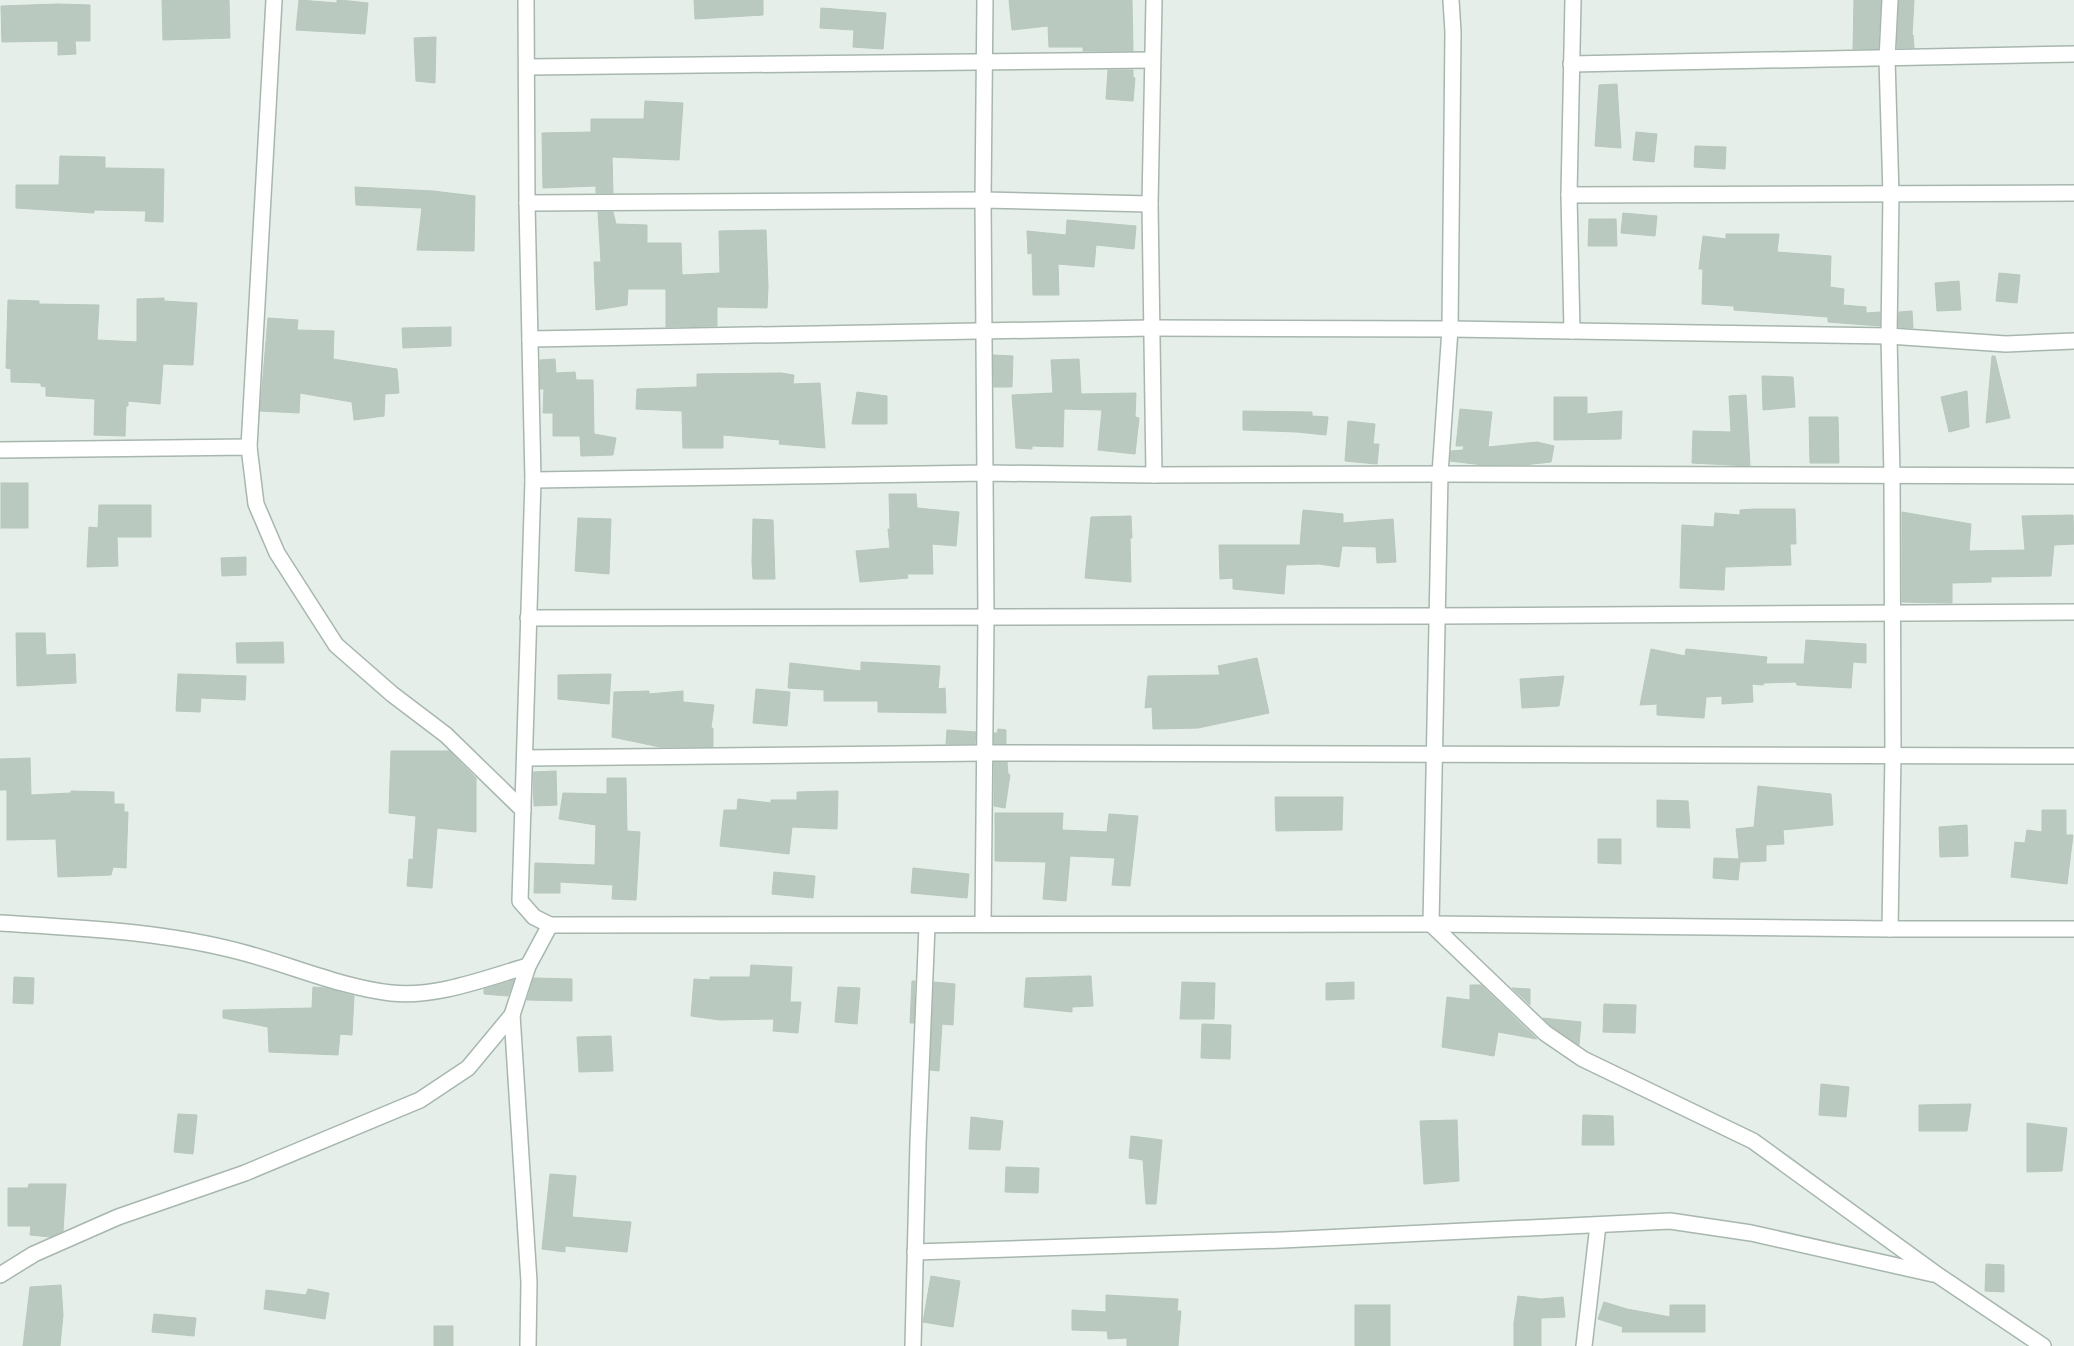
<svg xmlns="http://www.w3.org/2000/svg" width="2074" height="1346" font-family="'Open Sans',sans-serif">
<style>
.building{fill:#bac9c0;stroke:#b7c8bd}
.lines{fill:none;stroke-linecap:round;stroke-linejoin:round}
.street-casing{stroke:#a7b7ae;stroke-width:18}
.street{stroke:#fff;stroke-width:15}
</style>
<rect width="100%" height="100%" fill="#e5eee8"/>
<g class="building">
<path d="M 162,0 L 229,0 L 230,38 L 163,40 Z"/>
<path d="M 299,0 L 337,3 L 337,0 L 340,0 L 368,3 L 365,34 L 296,30 Z"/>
<path d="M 694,0 L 763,0 L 763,15 L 695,19 Z"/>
<path d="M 1009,0 L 1132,0 L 1133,51 L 1083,51 L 1083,47 L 1049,47 L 1048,26 L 1012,30 Z"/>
<path d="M 1854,0 L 1881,0 L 1878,49 L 1853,49 Z"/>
<path d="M 1899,0 L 1914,0 L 1912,35 L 1913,35 L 1914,48 L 1897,48 Z"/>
<path d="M 58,4 L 90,5 L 90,41 L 75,41 L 76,54 L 58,55 L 58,41 L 2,42 L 1,6 Z"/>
<path d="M 821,8 L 886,13 L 883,49 L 853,47 L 854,30 L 820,28 Z"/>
<path d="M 436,37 L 435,83 L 416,81 L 414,38 Z"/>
<path d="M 1108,70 L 1133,70 L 1133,77 L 1135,78 L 1133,101 L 1106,99 Z"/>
<path d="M 1617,84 L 1621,148 L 1595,146 L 1599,85 Z"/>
<path d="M 645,101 L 683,103 L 679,160 L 612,157 L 613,193 L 596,193 L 596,186 L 543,188 L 542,133 L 591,132 L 591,119 L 644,119 Z"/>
<path d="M 1636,132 L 1657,134 L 1654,162 L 1633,160 Z"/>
<path d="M 1695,146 L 1726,147 L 1725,169 L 1694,167 Z"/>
<path d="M 60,156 L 105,157 L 105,168 L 164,169 L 163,222 L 145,221 L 146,211 L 94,210 L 94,213 L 16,208 L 16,185 L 59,185 Z"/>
<path d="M 355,187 L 433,191 L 475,196 L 474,251 L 417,250 L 422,208 L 356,205 Z"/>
<path d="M 598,212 L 613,212 L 616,224 L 647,225 L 647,243 L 681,243 L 682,275 L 720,273 L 719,231 L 766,230 L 768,287 L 767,308 L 717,307 L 717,326 L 666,327 L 666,289 L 628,289 L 627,305 L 596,310 L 594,262 L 601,262 Z"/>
<path d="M 1623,213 L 1657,216 L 1655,236 L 1621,233 Z"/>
<path d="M 1589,219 L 1616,219 L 1617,246 L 1588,246 Z"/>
<path d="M 1067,220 L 1136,226 L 1134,249 L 1096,245 L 1094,267 L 1058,264 L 1059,295 L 1033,295 L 1032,253 L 1028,254 L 1027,231 L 1066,235 Z"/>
<path d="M 1726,234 L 1779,234 L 1777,252 L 1831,256 L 1830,287 L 1844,289 L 1843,305 L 1866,307 L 1866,313 L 1880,312 L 1880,326 L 1828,322 L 1828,317 L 1734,310 L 1734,306 L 1702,304 L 1703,269 L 1699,269 L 1703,236 L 1726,239 Z"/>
<path d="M 1999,273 L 2020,275 L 2017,303 L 1996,301 Z"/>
<path d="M 1959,281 L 1961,310 L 1937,311 L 1935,283 Z"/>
<path d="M 164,298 L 164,301 L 197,303 L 193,365 L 163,364 L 160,404 L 128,401 L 128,406 L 126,406 L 125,436 L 94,435 L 95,399 L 46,396 L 46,387 L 41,386 L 41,383 L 11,382 L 11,369 L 6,368 L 8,300 L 39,301 L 39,304 L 99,305 L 97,340 L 137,342 L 137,299 Z"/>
<path d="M 1912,311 L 1913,328 L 1898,327 L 1899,312 Z"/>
<path d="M 268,318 L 298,320 L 297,330 L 334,331 L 333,359 L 397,369 L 399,393 L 385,394 L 384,416 L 354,420 L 352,402 L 300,393 L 299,413 L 260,411 Z"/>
<path d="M 451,327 L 451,346 L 403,348 L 402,328 Z"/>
<path d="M 993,355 L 1013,356 L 1012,387 L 994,387 Z"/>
<path d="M 1992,356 L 1995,356 L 2010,418 L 1986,423 Z"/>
<path d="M 555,359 L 556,373 L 575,372 L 576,380 L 593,380 L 594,434 L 616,438 L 613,455 L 581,456 L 580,436 L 553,436 L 553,413 L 543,413 L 544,389 L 540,389 L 540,360 Z"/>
<path d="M 1079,359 L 1081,394 L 1136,393 L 1135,417 L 1139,418 L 1135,454 L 1098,450 L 1102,410 L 1064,409 L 1063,447 L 1032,446 L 1032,449 L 1016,448 L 1012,395 L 1053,393 L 1051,360 Z"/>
<path d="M 781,373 L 794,375 L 793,384 L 820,383 L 825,448 L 779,444 L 780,440 L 723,435 L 723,448 L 683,448 L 682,411 L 636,409 L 637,389 L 697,387 L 697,374 Z"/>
<path d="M 1762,376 L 1793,377 L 1795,407 L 1763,410 Z"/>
<path d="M 1967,391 L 1969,427 L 1949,432 L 1941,397 Z"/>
<path d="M 857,392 L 887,396 L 887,424 L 852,424 Z"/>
<path d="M 1746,395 L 1750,466 L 1692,463 L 1693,431 L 1731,432 L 1729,396 Z"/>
<path d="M 1554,397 L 1587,397 L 1587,414 L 1622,411 L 1621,439 L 1554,440 Z"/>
<path d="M 1460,409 L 1492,412 L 1488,447 L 1537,442 L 1554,446 L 1551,462 L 1523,465 L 1483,465 L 1450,461 L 1451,451 L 1463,450 L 1464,446 L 1456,446 Z"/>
<path d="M 1243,411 L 1312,412 L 1312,416 L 1328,417 L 1326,435 L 1297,432 L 1243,430 Z"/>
<path d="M 1809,417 L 1838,417 L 1839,463 L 1810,463 Z"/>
<path d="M 1348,421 L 1375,424 L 1373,444 L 1379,444 L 1377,464 L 1345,461 Z"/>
<rect x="1" y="483" width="27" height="45"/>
<path d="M 889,494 L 916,494 L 917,508 L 959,512 L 956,546 L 932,544 L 933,574 L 907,574 L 908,578 L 860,582 L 856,551 L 890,548 L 888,529 L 890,529 Z"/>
<path d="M 99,505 L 151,505 L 151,537 L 117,537 L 118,566 L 87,567 L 89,527 L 98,528 Z"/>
<path d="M 1754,509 L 1795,509 L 1796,544 L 1790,544 L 1791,565 L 1725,567 L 1724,590 L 1680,588 L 1682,525 L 1714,527 L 1715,513 L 1740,515 L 1740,510 Z"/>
<path d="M 1303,510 L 1343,514 L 1343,523 L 1393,519 L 1396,562 L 1377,563 L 1376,547 L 1342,546 L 1339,567 L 1319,564 L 1286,565 L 1284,594 L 1233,589 L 1233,578 L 1220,579 L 1219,545 L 1300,545 Z"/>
<path d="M 1902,512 L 1971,524 L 1969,551 L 2025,550 L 2022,516 L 2073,515 L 2074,544 L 2054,545 L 2051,576 L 1991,577 L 1991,582 L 1952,583 L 1952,603 L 1902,602 Z"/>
<path d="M 1131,516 L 1132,538 L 1130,538 L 1131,582 L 1085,578 L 1091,517 Z"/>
<path d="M 578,518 L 611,519 L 609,574 L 575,571 Z"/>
<path d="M 753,519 L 773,520 L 775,579 L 753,579 L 752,562 Z"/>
<path d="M 246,557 L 246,575 L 222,576 L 221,558 Z"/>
<path d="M 16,633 L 45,633 L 46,655 L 75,654 L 76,683 L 17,686 Z"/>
<path d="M 1806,640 L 1866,644 L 1866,663 L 1853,662 L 1851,688 L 1797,685 L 1796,682 L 1764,683 L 1763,685 L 1752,684 L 1753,702 L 1722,704 L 1722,696 L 1706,697 L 1704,718 L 1657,715 L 1657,704 L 1640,705 L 1651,649 L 1685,656 L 1686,649 L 1767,657 L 1766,664 L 1804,664 Z"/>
<path d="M 283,642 L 284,663 L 237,663 L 236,643 Z"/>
<path d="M 1257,658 L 1269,713 L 1198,728 L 1153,729 L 1152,707 L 1145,708 L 1148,676 L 1220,675 L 1218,666 Z"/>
<path d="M 861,662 L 940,666 L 938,689 L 945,688 L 946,713 L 878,712 L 878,701 L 824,701 L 824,690 L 788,688 L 790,663 L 861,671 Z"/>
<path d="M 178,674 L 246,676 L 245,700 L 201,698 L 200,712 L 176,711 Z"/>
<path d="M 611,674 L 609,704 L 558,699 L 558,675 Z"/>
<path d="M 1564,676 L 1559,706 L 1522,708 L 1520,679 Z"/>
<path d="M 756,689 L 790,692 L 787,726 L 753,723 Z"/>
<path d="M 649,691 L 649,694 L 683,691 L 683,702 L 714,705 L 711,728 L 713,728 L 713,747 L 660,747 L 612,737 L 614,692 Z"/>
<path d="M 998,729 L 1006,730 L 1006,744 L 994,744 L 994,733 L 997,733 Z"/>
<path d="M 947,730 L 976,732 L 975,744 L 946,744 Z"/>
<path d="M 391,751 L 449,751 L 476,778 L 476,832 L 437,828 L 432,888 L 407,886 L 409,859 L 413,860 L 416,816 L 389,813 Z"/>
<path d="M 30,758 L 31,795 L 71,793 L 71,791 L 114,792 L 114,804 L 124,804 L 124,812 L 128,812 L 126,868 L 113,867 L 111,875 L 58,877 L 56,839 L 7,840 L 7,790 L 0,790 L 0,759 Z"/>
<path d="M 994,762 L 1007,762 L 1008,774 L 1010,775 L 1005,808 L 994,806 Z"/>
<path d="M 556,771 L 557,805 L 534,806 L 533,772 Z"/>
<path d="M 607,778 L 626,778 L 627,831 L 640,832 L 636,900 L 612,899 L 613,885 L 560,882 L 560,893 L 534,893 L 535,863 L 595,865 L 596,825 L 559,819 L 563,793 L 607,794 Z"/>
<path d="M 1758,786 L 1831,794 L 1833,825 L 1783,830 L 1784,844 L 1766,845 L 1766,861 L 1740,862 L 1738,880 L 1713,878 L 1714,858 L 1739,859 L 1736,829 L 1754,827 Z"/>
<path d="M 838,791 L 837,829 L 792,827 L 789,854 L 720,846 L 724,810 L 737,810 L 738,799 L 771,803 L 771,800 L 797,800 L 797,792 Z"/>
<path d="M 1275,797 L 1343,797 L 1342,830 L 1276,831 Z"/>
<path d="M 1657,800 L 1688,801 L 1690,828 L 1657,827 Z"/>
<path d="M 2042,810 L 2066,810 L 2066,835 L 2073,835 L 2067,884 L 2011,877 L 2015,842 L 2025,843 L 2027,830 L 2042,832 Z"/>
<path d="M 995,813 L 1063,813 L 1062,830 L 1107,832 L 1109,814 L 1138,816 L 1130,886 L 1112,885 L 1115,858 L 1070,856 L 1066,901 L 1043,899 L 1046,862 L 995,861 Z"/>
<path d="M 1967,825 L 1968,856 L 1940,857 L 1939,827 Z"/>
<path d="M 1598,839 L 1621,839 L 1621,864 L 1598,863 Z"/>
<path d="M 913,868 L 969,874 L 967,898 L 911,893 Z"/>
<path d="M 774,872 L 815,876 L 813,898 L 772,894 Z"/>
<path d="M 751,965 L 792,967 L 790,1002 L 801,1002 L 798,1033 L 773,1031 L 774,1019 L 720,1020 L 691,1016 L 694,979 L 710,980 L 710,977 L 750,977 Z"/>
<path d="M 1091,976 L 1093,1006 L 1072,1007 L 1072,1012 L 1024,1007 L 1026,978 Z"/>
<path d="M 14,977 L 34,978 L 33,1004 L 13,1003 Z"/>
<path d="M 534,978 L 572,979 L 572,1001 L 527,1000 Z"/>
<path d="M 514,980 L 508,996 L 484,994 L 484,989 Z"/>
<path d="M 912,981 L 915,981 L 914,1023 L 910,1023 Z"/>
<path d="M 934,982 L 955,984 L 953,1025 L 942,1024 L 939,1071 L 930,1070 Z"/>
<path d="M 1182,982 L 1215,983 L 1214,1019 L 1180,1019 Z"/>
<path d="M 1354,982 L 1354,999 L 1326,1000 L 1326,983 Z"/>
<path d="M 1470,985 L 1481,985 L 1537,1039 L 1498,1032 L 1494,1056 L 1442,1047 L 1447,997 L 1470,1000 Z"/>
<path d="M 313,987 L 325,988 L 354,996 L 352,1035 L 340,1034 L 338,1055 L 269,1052 L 268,1027 L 223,1018 L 223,1010 L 312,1008 Z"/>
<path d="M 838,987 L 860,988 L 857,1024 L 835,1022 Z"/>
<path d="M 1512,988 L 1530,989 L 1530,1005 Z"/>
<path d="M 1604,1004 L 1636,1005 L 1635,1033 L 1603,1032 Z"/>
<path d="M 1543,1018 L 1581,1022 L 1579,1045 L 1551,1026 Z"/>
<path d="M 1202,1024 L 1231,1025 L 1230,1059 L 1201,1058 Z"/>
<path d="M 611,1036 L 613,1071 L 579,1072 L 577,1037 Z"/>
<path d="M 1821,1084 L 1849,1087 L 1846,1117 L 1819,1115 Z"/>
<path d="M 1971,1104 L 1967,1131 L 1919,1131 L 1919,1105 Z"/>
<path d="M 178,1114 L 197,1115 L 193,1154 L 174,1152 Z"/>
<path d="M 1583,1115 L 1613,1116 L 1614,1145 L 1582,1145 Z"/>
<path d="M 971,1117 L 1003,1121 L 1000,1150 L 969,1149 Z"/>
<path d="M 1457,1120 L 1459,1181 L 1424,1184 L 1420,1121 Z"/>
<path d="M 2027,1123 L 2067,1128 L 2062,1171 L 2027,1172 Z"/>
<path d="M 1131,1136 L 1162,1140 L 1156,1204 L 1146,1204 L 1143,1160 L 1129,1158 Z"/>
<path d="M 1006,1167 L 1039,1168 L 1038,1193 L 1005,1192 Z"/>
<path d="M 550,1174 L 576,1176 L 572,1217 L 631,1222 L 627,1252 L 565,1246 L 565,1252 L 542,1249 Z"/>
<path d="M 29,1184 L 66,1184 L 63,1231 L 50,1237 L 30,1235 L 31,1226 L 8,1226 L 8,1188 L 28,1188 Z"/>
<path d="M 1986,1264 L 2004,1265 L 2004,1292 L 1985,1291 Z"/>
<path d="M 931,1276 L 960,1281 L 953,1327 L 923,1322 Z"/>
<path d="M 61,1285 L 63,1315 L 60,1346 L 23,1346 L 30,1287 Z"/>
<path d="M 308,1289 L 329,1293 L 325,1319 L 264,1309 L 266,1290 L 306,1295 Z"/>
<path d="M 1106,1295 L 1178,1299 L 1177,1311 L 1181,1311 L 1178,1346 L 1127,1346 L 1127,1338 L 1108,1339 L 1107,1331 L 1072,1330 L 1072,1310 L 1106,1312 Z"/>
<path d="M 1518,1296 L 1541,1299 L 1563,1297 L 1565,1317 L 1541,1318 L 1541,1346 L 1514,1346 L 1514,1323 Z"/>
<path d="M 1604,1302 L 1627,1309 L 1670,1317 L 1670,1305 L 1705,1305 L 1705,1332 L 1622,1332 L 1623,1327 L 1598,1319 Z"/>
<rect x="1355" y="1305" width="35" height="41"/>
<path d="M 154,1314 L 196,1318 L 194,1336 L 152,1332 Z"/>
<rect x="434" y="1326" width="19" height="20"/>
</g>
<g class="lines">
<defs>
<g id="street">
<path d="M 526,0 L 527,203 L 533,480 L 520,901 L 534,917 L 550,925 L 1431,924 L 1890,929 L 2074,929"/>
<path d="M 1154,0 L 1150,204 L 1154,475"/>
<path d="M 1451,0 L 1453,32 L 1450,329 L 1440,474 L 1431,924 L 1545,1033 L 1583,1059 L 1753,1141 L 1939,1276 L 2043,1346"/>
<path d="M 1890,0 L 1887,59 L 1891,195 L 1889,336 L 1892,476 L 1893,754 L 1890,929"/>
<path d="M 1571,64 L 2074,54"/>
<path d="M 528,67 L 1152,60"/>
<path d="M 1569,195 L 2074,193"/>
<path d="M 527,203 L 983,200 L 1150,204"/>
<path d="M 1572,331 L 1569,195 L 1573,0"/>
<path d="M 530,339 L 1151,328 L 1450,329 L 1889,336 L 2006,344 L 2074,341"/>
<path d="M 249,447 L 274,0"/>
<path d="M 0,450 L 249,447 L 256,504 L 277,553 L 336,645 L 392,694 L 446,735 L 523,810"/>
<path d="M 533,480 L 986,473 L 1154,475 L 1440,474 L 2074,476"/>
<path d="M 528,618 L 1437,616 L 2074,612"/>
<path d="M 525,758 L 985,753 L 2074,756"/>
<path d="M 0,923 C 81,928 162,931 241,952 C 291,965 340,987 391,993 C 436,998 486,978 528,966"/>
<path d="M 983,923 L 986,617 L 983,200 L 985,0"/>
<path d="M 512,1015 L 529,1282 L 528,1346"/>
<path d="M 915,1252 L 1282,1240 L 1670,1221 L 1751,1233 L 1933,1274"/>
<path d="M 0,1275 L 34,1254 L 118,1217 L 245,1173 L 420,1100 L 468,1068 L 512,1015 L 528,966 L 550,925"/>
<path d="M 913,1346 L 918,1143 L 927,926"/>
<path d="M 1584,1346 L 1598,1225"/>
</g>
</defs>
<use href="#street" class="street-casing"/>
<use href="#street" class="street"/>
</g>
</svg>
